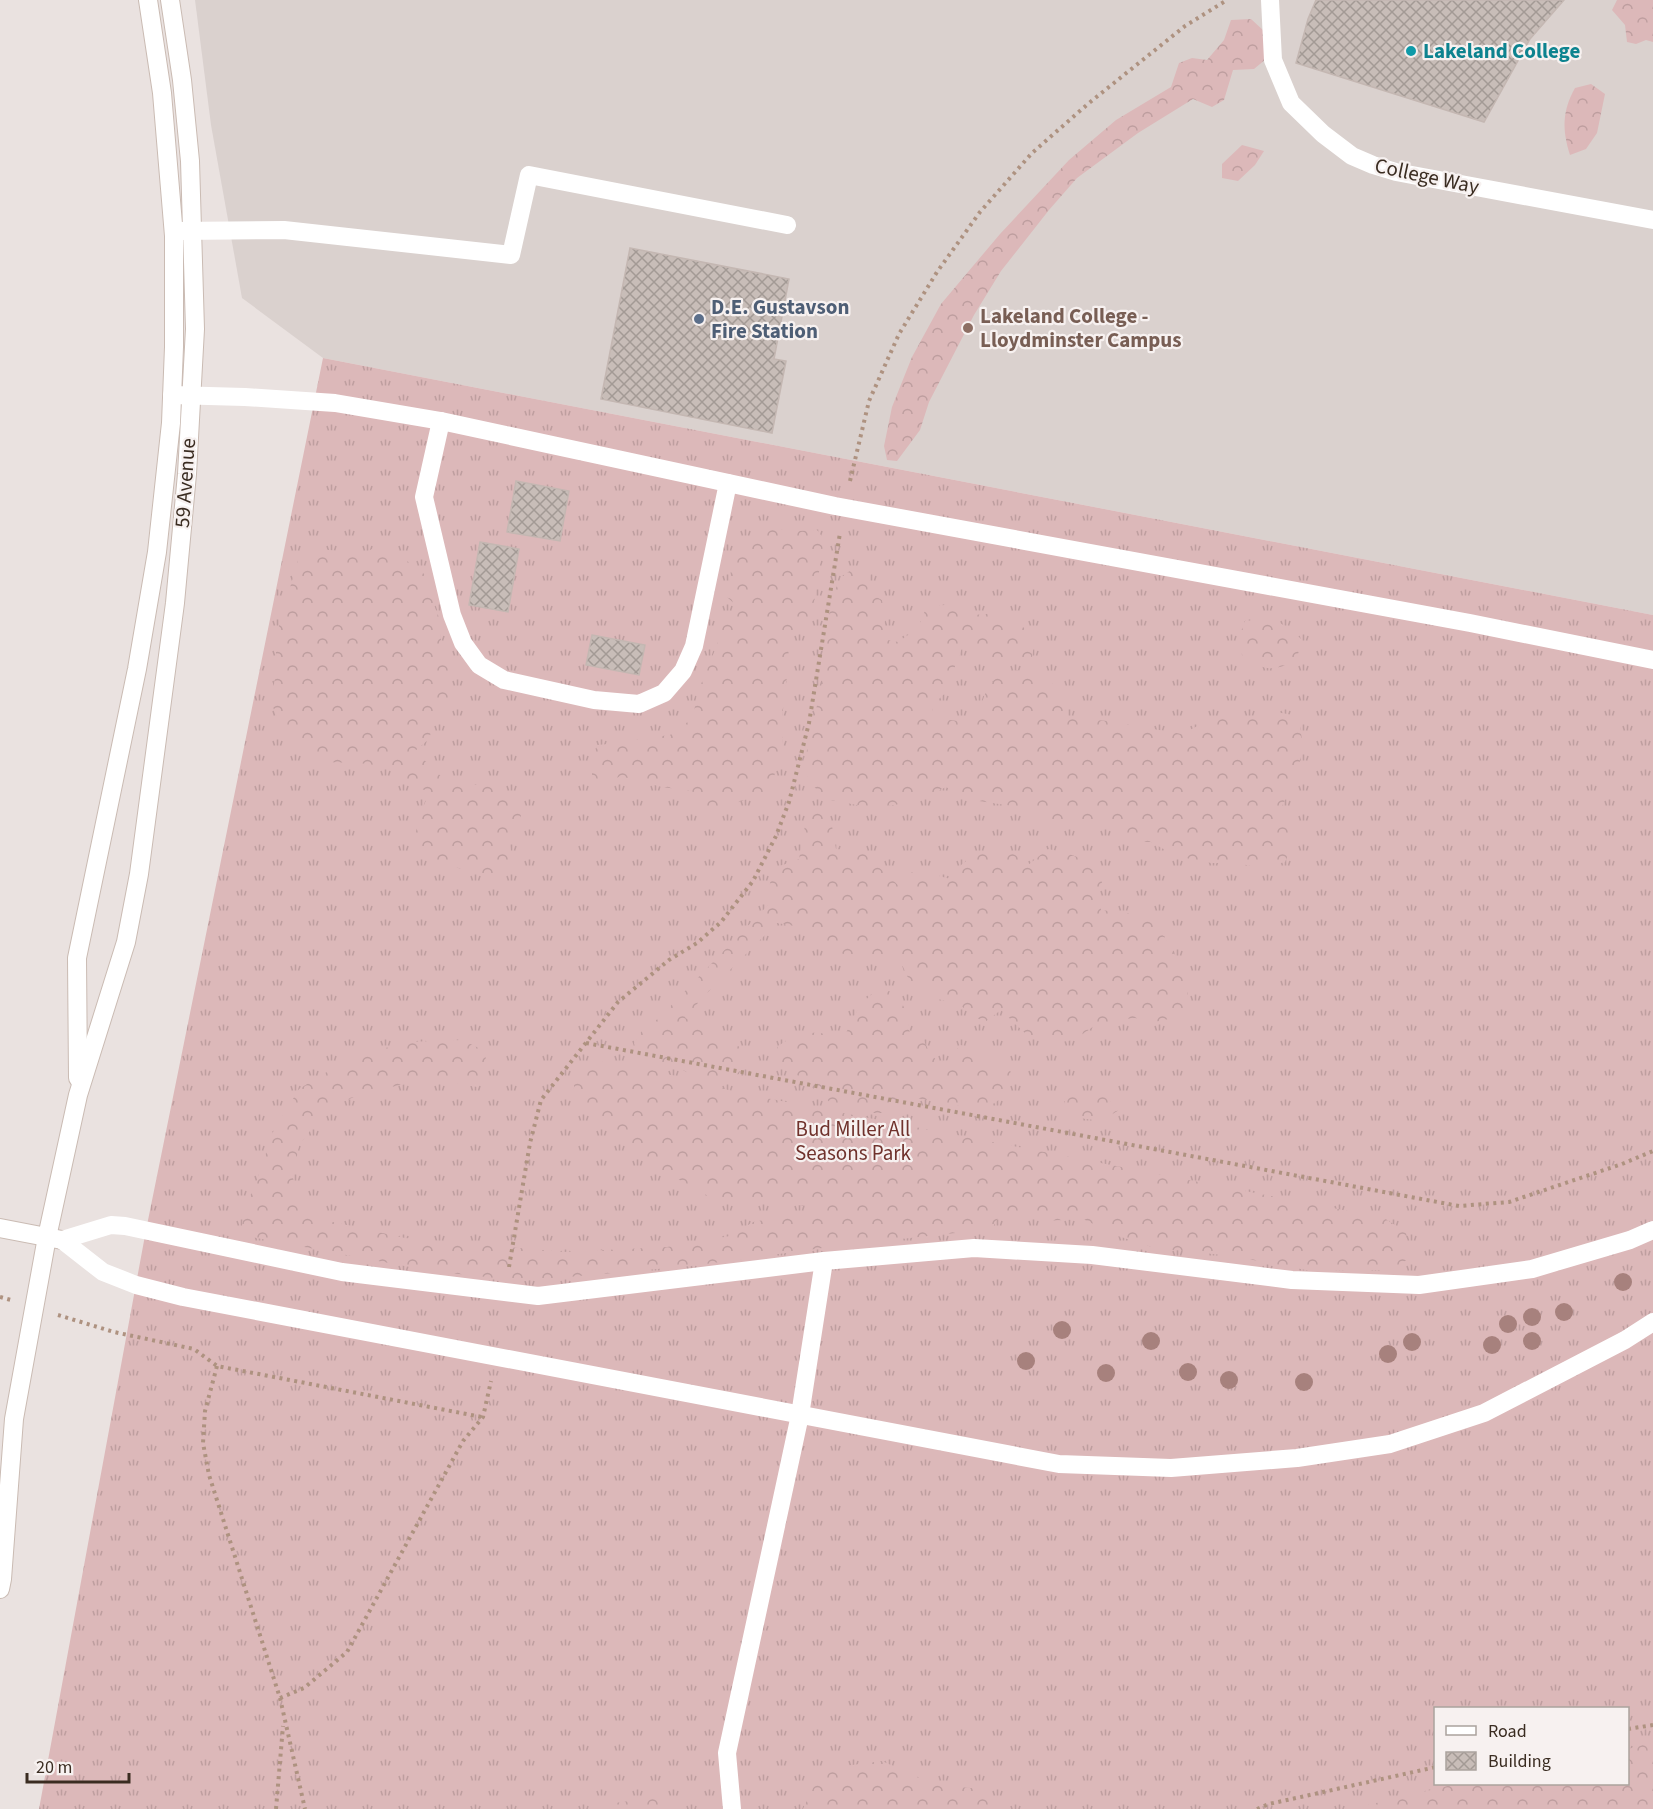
<svg xmlns="http://www.w3.org/2000/svg" width="1653" height="1809" font-family="'Source Sans 3',sans-serif">
<style>
.built{fill:#dad1ce}
.grass{fill:url(#grass-tufts);fill-rule:evenodd}
.forest{fill:url(#forest-crowns)}
.building{fill:url(#building-cross-hatch);stroke:#c4b7b2;stroke-width:1.5}
.lines{fill:none;stroke-linecap:round;stroke-linejoin:round}
.secondary-casing{stroke:#cabbb3;stroke-width:20}
.path{stroke:#ae9280;stroke-width:4;stroke-dasharray:3 4.5;stroke-linecap:butt}
.lane{stroke:#fff;stroke-width:18}
.secondary{stroke:#fff;stroke-width:18}
.tree{fill:#a7817d}
.culture-dot{fill:#0f9aa8;stroke:#f7f1f0;stroke-width:2}
.service-dot{fill:#5c6f8a;stroke:#f7f1f0;stroke-width:2}
.education-dot{fill:#8d6e63;stroke:#f7f1f0;stroke-width:2}
.labels{text-anchor:middle;dominant-baseline:central;stroke-width:4.5;stroke-linejoin:round;paint-order:stroke}
.culture-label{font-size:21px;font-weight:bold;fill:#0d838f;stroke:#f7f1f0;text-anchor:start}
.street-label{font-size:21px;fill:#3a2c21;stroke:#f7f1f0}
.service-label{font-size:21px;font-weight:bold;fill:#4e5e75;stroke:#f7f1f0;text-anchor:start}
.education-label{font-size:21px;font-weight:bold;fill:#785e54;stroke:#f7f1f0;text-anchor:start}
.park-label{font-size:21px;fill:#70322c;stroke:#f7f1f0}
</style>
<defs>
<pattern id="grass-tufts" width="24" height="20" patternUnits="userSpaceOnUse" patternTransform="scale(1.5)"><rect width="24" height="20" fill="#dcb8b9"/><path d="M3 7l-1-3M5 7V3M7 7l1-3M15 17l-1-3M17 17v-4M19 17l1-3" fill="none" stroke="#be9e9f"/></pattern>
<pattern id="forest-crowns" width="20" height="18" patternUnits="userSpaceOnUse" patternTransform="scale(1.5)"><rect width="20" height="18" fill="#dcb8b9"/><path d="M2 6a3 3 0 1 1 6 0M12 15a3 3 0 1 1 6 0" fill="none" stroke="#be9e9f"/></pattern>
<pattern id="building-cross-hatch" width="8" height="8" patternUnits="userSpaceOnUse" patternTransform="scale(1.5)"><rect width="8" height="8" fill="#c8bdb8"/><path d="M0 0l8 8M0 8l8-8" fill="none" stroke="#a39a95"/></pattern>
</defs>
<rect width="100%" height="100%" fill="#eae2e0"/>
<path class="built" d="M 195,0 L 1653,0 L 1653,615 L 323,358 L 242,298 L 211,125 Z"/>
<path class="grass" d="M 323,358 L 1653,615 L 1653,1809 L 39,1809 L 146,1230 ZM 1436,1708 L 1628,1708 L 1628,1784 L 1436,1784 Z"/>
<g class="forest">
<path d="M 1617,0 L 1653,0 L 1653,42 L 1646,40 L 1636,44 L 1627,42 L 1625,25 L 1612,10 Z"/>
<path d="M 1251,19 L 1264,31 L 1266,59 L 1254,69 L 1233,70 L 1224,100 L 1212,107 L 1193,99 L 1138,133 L 1077,178 L 1049,210 L 1001,271 L 974,315 L 929,402 L 920,430 L 897,461 L 887,460 L 884,446 L 892,407 L 912,357 L 941,304 L 1000,234 L 1069,160 L 1116,120 L 1171,87 L 1179,63 L 1192,58 L 1207,60 L 1224,40 L 1231,20 Z"/>
<path d="M 1591,84 L 1605,94 L 1597,133 L 1586,149 L 1570,155 C 1562,130 1562,111 1575,88 Z"/>
<path d="M 1242,145 L 1264,151 L 1255,165 L 1238,181 L 1222,178 L 1222,164 Z"/>
<path d="M 772,528 L 797,531 L 817,530 L 824,539 L 815,598 L 807,626 L 789,635 L 788,668 L 781,726 L 783,745 L 770,791 L 713,811 L 699,804 L 692,791 L 662,787 L 620,776 L 605,786 L 592,775 L 592,758 L 597,745 L 619,743 L 639,739 L 670,735 L 693,718 L 697,694 L 717,645 L 724,622 L 739,608 L 727,597 L 734,551 L 749,536 Z"/>
<path d="M 321,549 L 362,554 L 372,549 L 394,551 L 432,580 L 434,605 L 440,620 L 441,643 L 453,659 L 447,704 L 434,722 L 429,739 L 415,751 L 450,785 C 475,784 521,782 521,819 C 521,825 518,831 517,837 L 509,840 L 513,865 L 496,877 L 454,867 L 434,865 L 415,852 C 415,825 419,815 430,792 L 402,782 L 391,767 L 359,763 L 322,762 L 299,749 L 282,730 L 271,702 L 277,666 L 275,640 L 298,560 Z"/>
<path d="M 862,563 L 871,572 L 867,592 L 882,600 L 885,619 L 883,639 L 898,642 L 918,628 L 926,608 L 950,604 L 973,615 L 999,613 L 1018,622 L 1035,639 L 1032,657 C 1001,661 992,658 962,648 L 954,669 L 948,690 L 933,705 L 931,718 L 977,723 C 981,708 983,691 994,680 C 1014,660 1049,675 1063,695 C 1067,701 1067,711 1068,718 L 1108,721 L 1182,734 L 1209,720 L 1282,713 L 1298,716 C 1309,759 1294,780 1277,817 L 1294,833 L 1291,848 L 1285,862 L 1261,868 L 1236,863 L 1211,863 L 1176,856 L 1151,842 L 1123,841 L 1105,827 L 1079,824 L 1058,826 L 1012,806 L 966,799 L 946,787 L 917,801 L 882,807 L 857,805 L 830,800 L 814,787 L 803,768 L 822,683 L 831,598 L 842,576 Z"/>
<path d="M 1272,618 L 1293,631 L 1302,640 L 1296,661 C 1270,672 1265,671 1242,655 L 1239,637 L 1245,621 Z"/>
<path d="M 817,807 L 832,826 L 836,849 L 862,851 L 899,886 L 903,873 L 924,872 L 958,881 L 961,865 C 987,844 1003,842 1028,865 L 1048,849 C 1075,855 1088,857 1102,882 L 1099,896 L 1101,910 L 1133,914 L 1155,923 L 1177,958 L 1188,982 L 1187,1015 L 1155,1022 L 1135,1018 L 1115,1020 L 1094,1026 L 1074,1040 L 1054,1043 L 1030,1038 L 1001,1010 L 985,1022 L 973,1016 L 959,1004 L 933,998 L 930,990 L 916,987 L 907,976 L 900,960 L 883,958 L 861,962 L 839,952 L 824,942 L 812,929 L 777,923 L 703,997 L 685,1018 L 709,1027 L 741,1048 L 743,1062 L 739,1074 L 717,1081 L 696,1077 L 679,1068 L 654,1064 L 637,1055 L 634,1043 L 645,1026 L 658,1019 L 768,905 L 770,883 L 777,867 L 799,859 L 806,820 Z"/>
<path d="M 881,986 C 905,1000 908,1010 910,1037 L 923,1039 L 930,1053 L 939,1063 L 949,1060 L 960,1045 L 981,1051 L 995,1067 L 1008,1069 L 1013,1074 L 1006,1095 L 990,1106 L 970,1108 L 916,1098 L 883,1113 L 855,1113 L 831,1103 L 781,1062 L 777,1047 C 803,1028 814,1032 844,1037 L 860,1005 Z"/>
<path d="M 462,1040 L 485,1051 L 487,1072 L 477,1087 L 431,1078 L 361,1094 L 328,1108 L 299,1145 L 293,1177 L 296,1202 L 315,1218 L 405,1238 L 564,1252 L 667,1247 L 730,1236 L 753,1222 L 828,1208 L 710,1197 L 651,1164 L 573,1103 L 575,1071 L 590,1060 L 648,1069 L 740,1093 L 1384,1218 L 1406,1232 L 1410,1258 L 1390,1270 L 1311,1271 L 1232,1256 L 1155,1248 L 1118,1236 L 1083,1219 L 1043,1221 L 1002,1210 L 992,1229 L 837,1246 L 691,1266 L 523,1281 L 431,1271 L 246,1236 L 242,1226 L 245,1208 L 257,1180 L 273,1132 L 299,1089 L 348,1059 L 406,1042 Z"/>
<path d="M 1088,1091 L 1103,1093 L 1119,1110 L 1101,1121 L 1079,1118 L 1064,1113 L 1065,1100 L 1074,1094 Z"/>
<path d="M 1653,1742 L 1653,1809 L 1351,1809 L 1456,1784 L 1628,1784 L 1628,1749 Z"/>
<path d="M 882,1761 L 936,1785 L 982,1789 L 993,1809 L 803,1809 L 822,1769 Z"/>
<path d="M 651,1798 L 660,1800 L 678,1809 L 590,1809 L 593,1806 Z"/>
</g>
<g class="building">
<path d="M 1316,0 L 1564,0 L 1530,39 L 1484,122 L 1296,63 L 1308,19 Z"/>
<path d="M 630,248 L 789,279 L 774,359 L 786,361 L 772,433 L 601,399 Z"/>
<path d="M 516,481 L 569,491 L 560,541 L 507,532 Z"/>
<path d="M 480,542 L 519,549 L 508,612 L 469,605 Z"/>
<path d="M 592,635 L 645,645 L 639,675 L 586,665 Z"/>
</g>
<g class="lines">
<defs>
<g id="secondary">
<path d="M 78,1078 L 77,958 L 137,669 L 157,552 L 171,423 L 174,347 L 174,236 L 162,93 L 148,0"/>
<path d="M 0,1228 L 62,1240"/>
<path d="M 0,1589 L 2,1579 L 14,1419 L 47,1237 L 78,1095 L 126,942 L 139,874 L 175,603 L 187,474 L 195,329 L 190,161 L 182,80 L 170,0"/>
</g>
</defs>
<use href="#secondary" class="secondary-casing"/>
<g class="path">
<path d="M 850,481 L 869,401 L 899,334 L 937,272 L 980,212 L 1032,153 L 1089,103 L 1185,26 L 1227,0"/>
<path d="M 586,1043 L 1459,1206 L 1509,1202 L 1622,1164 L 1653,1151"/>
<path d="M 509,1267 L 530,1143 L 541,1100 L 618,1002 L 669,960 L 697,943 L 721,922 L 753,881 L 776,836 L 789,802 L 809,723 L 840,533"/>
<path d="M 0,1297 L 11,1300"/>
<path d="M 58,1315 L 114,1332 L 194,1349 L 217,1366 L 482,1417"/>
<path d="M 217,1366 L 205,1411 L 203,1443 L 209,1475 L 280,1698 L 305,1809"/>
<path d="M 280,1698 L 304,1688 L 347,1652 L 463,1441 L 483,1417 L 491,1381"/>
<path d="M 1628,1729 L 1653,1725"/>
<path d="M 276,1809 L 283,1726"/>
<path d="M 1257,1809 L 1269,1804 L 1436,1767"/>
</g>
<g class="lane">
<path d="M 1270,0 L 1273,60 L 1291,103 L 1323,134 L 1352,156 L 1373,165 L 1396,172 L 1653,220"/>
<path d="M 178,231 L 284,230 L 511,255 L 529,175 L 787,225"/>
<path d="M 172,395 L 245,397 L 335,403 L 441,421 L 835,506 L 1470,623 L 1653,660"/>
<path d="M 441,421 L 424,497 L 452,615 L 463,643 L 479,665 L 504,680 L 594,700 L 639,704 L 664,693 L 683,671 L 694,646 L 728,483"/>
<path d="M 62,1240 L 103,1272 L 136,1285 L 183,1297 L 1059,1464 L 1171,1468 L 1297,1458 L 1390,1444 L 1484,1413 L 1625,1340 L 1653,1322"/>
<path d="M 62,1240 L 111,1225 L 125,1226 L 342,1272 L 538,1296 L 824,1261 L 974,1248 L 1092,1255 L 1292,1280 L 1419,1285 L 1532,1269 L 1630,1240 L 1653,1230"/>
<path d="M 732,1809 L 727,1753 L 800,1415 L 824,1261"/>
</g>
<use href="#secondary" class="secondary"/>
</g>
<g class="tree">
<circle cx="1623" cy="1282" r="9"/>
<circle cx="1564" cy="1312" r="9"/>
<circle cx="1532" cy="1317" r="9"/>
<circle cx="1508" cy="1324" r="9"/>
<circle cx="1062" cy="1330" r="9"/>
<circle cx="1151" cy="1341" r="9"/>
<circle cx="1532" cy="1341" r="9"/>
<circle cx="1412" cy="1342" r="9"/>
<circle cx="1492" cy="1345" r="9"/>
<circle cx="1388" cy="1354" r="9"/>
<circle cx="1026" cy="1361" r="9"/>
<circle cx="1188" cy="1372" r="9"/>
<circle cx="1106" cy="1373" r="9"/>
<circle cx="1229" cy="1380" r="9"/>
<circle cx="1304" cy="1382" r="9"/>
</g>
<circle class="culture-dot" cx="1411" cy="51" r="6"/>
<circle class="service-dot" cx="699" cy="319" r="6"/>
<circle class="education-dot" cx="968" cy="328" r="6"/>
<g class="labels">
<g class="culture-label">
<text x="1423" y="51">Lakeland College</text>
</g>
<g class="street-label">
<text transform="translate(1427 176) rotate(12)">College Way</text>
<text transform="translate(185 483) rotate(-86)">59 Avenue</text>
</g>
<g class="service-label">
<text x="711" y="307">D.E. Gustavson<tspan x="711" dy="24">Fire Station</tspan></text>
</g>
<g class="education-label">
<text x="980" y="316">Lakeland College -<tspan x="980" dy="24">Lloydminster Campus</tspan></text>
</g>
<g class="park-label">
<text x="853" y="1129">Bud Miller All<tspan x="853" dy="24">Seasons Park</tspan></text>
</g>
</g>
<rect x="1434" y="1707" width="195" height="78" fill="#f7f1f0" stroke="#aba29d" stroke-width="1.5"/>
<rect x="1446" y="1726" width="30" height="9" fill="#ffffff" stroke="#aba29d" stroke-width="1.5"/>
<text x="1488" y="1737" font-size="18" fill="#3a2c21">Road</text>
<rect x="1446" y="1752" width="30" height="18" fill="url(#building-cross-hatch)" stroke="#aba29d" stroke-width="1.5"/>
<text x="1488" y="1767" font-size="18" fill="#3a2c21">Building</text>
<path d="M27 1773v9h102v-9" fill="none" stroke="#3a2c21" stroke-width="3"/>
<text x="36" y="1773" font-size="18" fill="#3a2c21" stroke="#f7f1f0" stroke-width="4.5" paint-order="stroke">20 m</text>
</svg>
